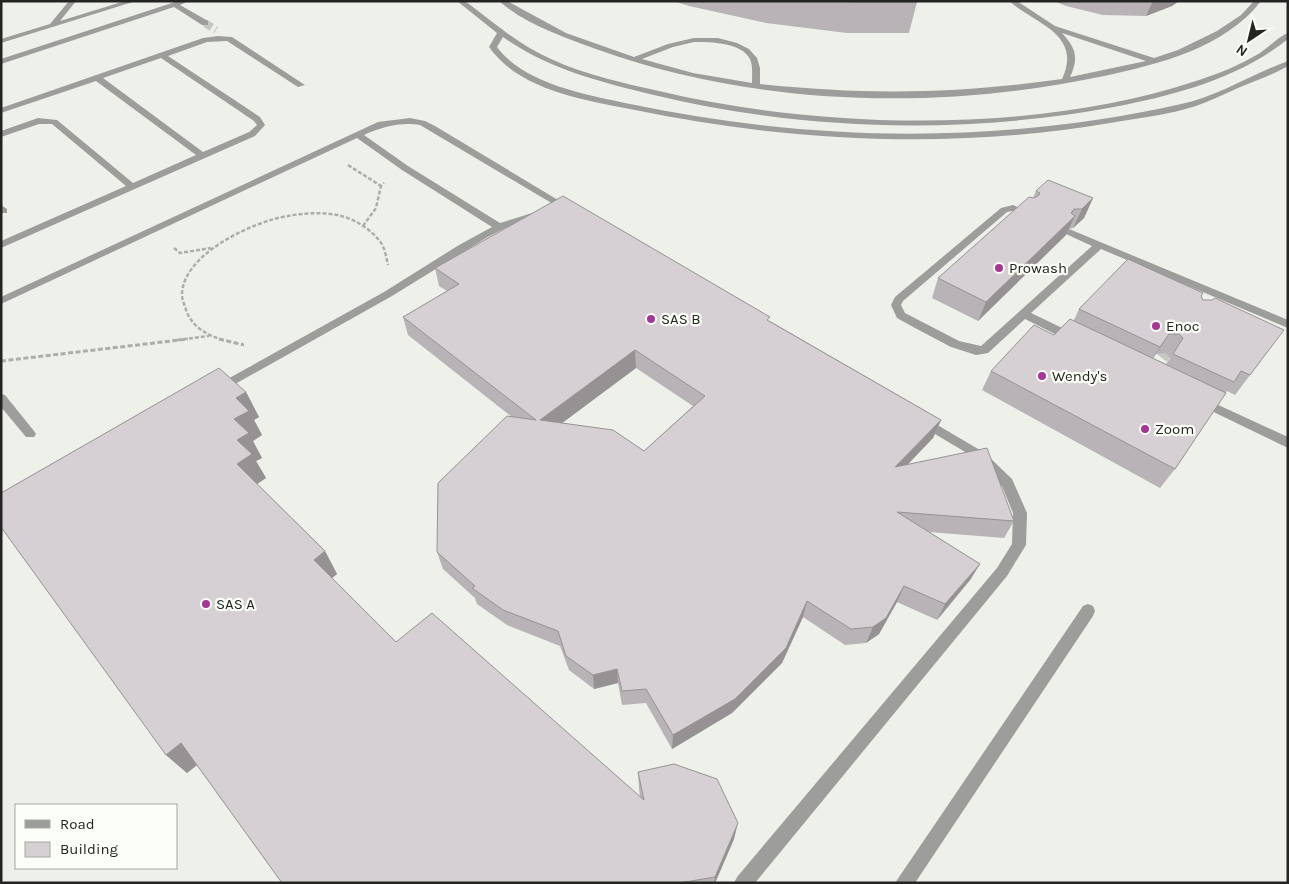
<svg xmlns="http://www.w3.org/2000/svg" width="1289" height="884" font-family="Karla,sans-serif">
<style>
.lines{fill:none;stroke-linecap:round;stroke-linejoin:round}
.minor-tunnel-far1{stroke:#c6c8c2;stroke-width:8;stroke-dasharray:8 4;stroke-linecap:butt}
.minor-tunnel{stroke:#c6c8c2;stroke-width:12;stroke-dasharray:12 6;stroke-linecap:butt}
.path-far1{stroke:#acafa9;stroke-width:2.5;stroke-dasharray:4 2;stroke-linecap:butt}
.path{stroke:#acafa9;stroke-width:3;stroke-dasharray:5 2.5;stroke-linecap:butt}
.minor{fill:#9d9e9b;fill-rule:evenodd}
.wall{fill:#b8b3b6;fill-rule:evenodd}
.shaded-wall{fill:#969294}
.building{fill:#d6d0d4;stroke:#969294;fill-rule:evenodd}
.poi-dot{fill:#a43796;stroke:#fcfef8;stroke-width:2}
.labels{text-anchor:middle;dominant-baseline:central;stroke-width:4.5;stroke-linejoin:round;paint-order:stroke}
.poi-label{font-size:15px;fill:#242522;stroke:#fcfef8;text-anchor:start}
</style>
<rect width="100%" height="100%" fill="#eef1ea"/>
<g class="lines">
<path class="minor-tunnel-far1" d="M 205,23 L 216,30"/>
<path class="minor-tunnel" d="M 1162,358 L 1175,341"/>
<g class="path-far1">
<path d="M 348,165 L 381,186"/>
<path d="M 363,226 L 376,208 L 381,186 L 384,183"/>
<path d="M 174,248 L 180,253 L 211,248"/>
<path d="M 177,340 L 209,336"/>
<path d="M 223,340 C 207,335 192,327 186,310 C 185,305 182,301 182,295 C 182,254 254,221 288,216 C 304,213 321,212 337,215 C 353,218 369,228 379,240 C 385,247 386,257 388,265"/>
</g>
<g class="path">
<path d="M 219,339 L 244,345"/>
<path d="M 1,361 L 188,339"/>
</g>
<g class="minor">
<path d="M 69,1 L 76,1 L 60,21 L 125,1 L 136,1 L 1,43 L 1,39 L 50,24 Z"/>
<path d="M 178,1 L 189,1 L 180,5 L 208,21 L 208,25 L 202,25 L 174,7 L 1,64 L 1,59 Z"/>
<path d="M 457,1 L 465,1 C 493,22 519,45 551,59 C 586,75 623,83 659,91 C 823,130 1036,134 1196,81 C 1218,74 1240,65 1260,53 C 1269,47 1278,37 1288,33 L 1288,39 C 1238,79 1175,95 1114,107 C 963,135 804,131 654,95 C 601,82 548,69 503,37 L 497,47 C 524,84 587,95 630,104 C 812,142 999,145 1181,104 C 1217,97 1254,73 1288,61 L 1288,66 C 1272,75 1255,81 1238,88 C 1224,94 1210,101 1196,106 C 1169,115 1138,118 1110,123 C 953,150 790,142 635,110 C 586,100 520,91 489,47 L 497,33 Z"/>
<path d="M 499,1 L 507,1 L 566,33 L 634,57 L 668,44 L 694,38 L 718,38 L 737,43 L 749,49 L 757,58 L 760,68 L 760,84 C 865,95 957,94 1062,79 C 1083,34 1035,24 1009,1 L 1017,1 L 1055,26 L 1154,58 L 1178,50 L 1217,31 L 1241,15 L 1254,1 L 1261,1 C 1225,48 1159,64 1104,76 C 939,111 756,107 596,49 C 563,37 525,24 499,1 ZM 1062,33 L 1146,61 L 1070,77 C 1079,58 1076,48 1062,33 ZM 694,42 C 710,42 741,42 750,59 C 753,66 752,75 752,83 L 693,73 L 642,59 L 673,47 Z"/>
<path d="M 218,36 L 232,37 L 305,85 L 298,87 L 227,41 L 207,42 L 168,56 L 260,117 L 265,125 L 255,136 L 1,248 L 1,241 L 126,186 L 52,124 L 39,124 L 1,137 L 1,131 L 38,118 L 57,120 L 133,183 L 196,155 L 96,81 L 1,113 L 1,108 L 203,38 ZM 161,58 L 254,121 L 257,125 L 249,132 L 203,152 L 103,78 Z"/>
<path d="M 410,118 L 425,121 L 435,126 L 573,209 L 568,212 L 565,211 L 420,125 C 400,122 382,127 364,135 L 408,166 L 500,223 L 542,210 L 547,213 L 505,228 L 486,238 L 392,296 L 219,393 L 213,389 L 215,386 L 384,292 L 459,245 L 492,227 L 402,170 L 357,138 L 1,304 L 1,297 L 378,122 Z"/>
<path d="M 1,205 L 7,209 L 7,213 L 1,213 Z"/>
<path d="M 1013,205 L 1030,213 L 1025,216 L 1012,211 L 1007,212 L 903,301 L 901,305 L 905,313 L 959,341 L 981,346 L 1092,246 L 1066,234 L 1064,232 L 1069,229 L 1288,320 L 1288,328 L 1101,249 L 1031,313 L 1077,335 L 1079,338 L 1077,341 L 1069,341 L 1025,319 L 988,353 L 976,355 L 951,347 L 915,328 L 897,318 L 891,305 L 895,297 L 1001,208 Z"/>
<path d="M 1,394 L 5,395 L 34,431 L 36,434 L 34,437 L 26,437 L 1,407 Z"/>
<path d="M 1201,397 L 1288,437 L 1288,448 L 1197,404 L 1195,401 Z"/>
<path d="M 922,416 L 985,453 L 1012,479 L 1027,513 L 1026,545 L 1007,576 L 755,883 L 734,883 L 737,877 L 997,568 L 1012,544 L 1013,513 L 1002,486 L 977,459 L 918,424 L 916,421 L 918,418 Z"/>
<path d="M 1088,604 L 1093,606 L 1095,611 L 1093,616 L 915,883 L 895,883 L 1083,606 Z"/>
</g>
</g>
<g class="wall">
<path d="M 673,1 L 916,1 L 917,2 L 909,33 L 847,33 L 766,23 L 689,6 Z"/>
<path d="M 1054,1 L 1179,1 L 1172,6 L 1146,16 L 1103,15 L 1066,6 Z"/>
<path d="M 1036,191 L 1093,198 L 1084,218 L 1073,228 L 1069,229 L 1066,235 L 978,321 L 932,298 L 938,278 L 1033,198 Z"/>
<path d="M 435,268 L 770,321 L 941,420 L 933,438 L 908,464 L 1014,521 L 1004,538 L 929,532 L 980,564 L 970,580 L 937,620 L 897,602 L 879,634 L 866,643 L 845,645 L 803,617 L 782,663 L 732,713 L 672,749 L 646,703 L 622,705 L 618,683 L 594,689 L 569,670 L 560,646 L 507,625 L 477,604 L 475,598 L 443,569 L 437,552 L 512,417 L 408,335 L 403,317 L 447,291 L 439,286 ZM 636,368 L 693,406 L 644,451 L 562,423 Z"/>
<path d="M 1201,296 L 1250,375 L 1235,395 L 1227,391 L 1175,469 L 1160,488 L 982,390 L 991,371 L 1054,335 L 1074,320 L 1079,309 ZM 1166,353 L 1170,358 L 1166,364 L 1153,358 L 1156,354 Z"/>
<path d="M 246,392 L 259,417 L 254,420 L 262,435 L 253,441 L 262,458 L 256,461 L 266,478 L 257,484 L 325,551 L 337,574 L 332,578 L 396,642 L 640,797 L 639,789 L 638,772 L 734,839 L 715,883 L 282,883 L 197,765 L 187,773 L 166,755 Z"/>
</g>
<g class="shaded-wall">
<path d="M 1153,1 L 1179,1 L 1172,6 L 1146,16 Z"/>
<path d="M 1093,198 L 1084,218 L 1073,228 L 1082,209 Z"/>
<path d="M 1074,209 L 1067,223 L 1075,216 L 1066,235 L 978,321 L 986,302 L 1071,213 Z"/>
<path d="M 1169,334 L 1156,354 L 1147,367 L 1160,347 Z"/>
<path d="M 635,350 L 636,368 L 542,438 L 540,420 Z"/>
<path d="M 246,392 L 259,417 L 254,420 L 262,435 L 253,441 L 262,458 L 256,461 L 266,478 L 251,488 L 237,464 L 234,419 L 236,398 Z"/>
<path d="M 941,420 L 933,438 L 889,484 L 895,467 Z"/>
<path d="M 325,551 L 337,574 L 327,582 L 314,560 Z"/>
<path d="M 980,564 L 970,580 L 937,620 L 945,604 Z"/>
<path d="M 904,586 L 897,602 L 879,634 L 866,643 L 873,627 Z"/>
<path d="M 807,601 L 803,617 L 782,663 L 732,713 L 672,749 L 673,735 Z"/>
<path d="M 617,669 L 618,683 L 594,689 L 593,675 Z"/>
<path d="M 181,743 L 202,761 L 187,773 L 166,755 Z"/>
<path d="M 738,823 L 734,839 L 715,883 L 714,883 L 715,877 Z"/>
</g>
<g class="building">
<path d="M 844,1 L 916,1 L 917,2 L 853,2 Z"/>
<path d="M 1048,180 L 1093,198 L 1082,209 L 1074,209 L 1071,213 L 1075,216 L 986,302 L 938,278 L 1029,197 L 1034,198 L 1039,195 L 1040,193 L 1036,191 Z"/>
<path d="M 563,196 L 770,317 L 767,320 L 941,420 L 895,467 L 987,448 L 1014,521 L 897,512 L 980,564 L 945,604 L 904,586 L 886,618 L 873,627 L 851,629 L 807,601 L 786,648 L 735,699 L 673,735 L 646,689 L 622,691 L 617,669 L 593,675 L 566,656 L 558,631 L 503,610 L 472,588 L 475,586 L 437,552 L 438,483 L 507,416 L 536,420 L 403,317 L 459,284 L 435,268 ZM 635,350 L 705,396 L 644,451 L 613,430 L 540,420 Z"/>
<path d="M 1128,259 L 1203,293 L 1201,296 L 1203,300 L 1212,300 L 1215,298 L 1284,330 L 1250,375 L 1241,371 L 1234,382 L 1173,354 L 1183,338 L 1179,334 L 1169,334 L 1160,347 L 1079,309 Z"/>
<path d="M 1070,319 L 1226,393 L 1175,469 L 991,371 L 1034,325 L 1054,335 Z"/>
<path d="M 219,368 L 246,392 L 236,398 L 249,411 L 234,419 L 249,433 L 237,440 L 252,454 L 237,464 L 325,551 L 314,560 L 396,642 L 432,613 L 644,800 L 638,772 L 674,764 L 717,779 L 738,823 L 715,877 L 679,883 L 282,883 L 181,743 L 166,755 L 1,527 L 1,493 Z"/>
</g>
<g class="poi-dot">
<circle cx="999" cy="268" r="5"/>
<circle cx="651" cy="319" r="5"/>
<circle cx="1156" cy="326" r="5"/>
<circle cx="1042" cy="376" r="5"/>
<circle cx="1145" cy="429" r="5"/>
<circle cx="206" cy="604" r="5"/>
</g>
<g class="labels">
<g class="poi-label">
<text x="1009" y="268">Prowash</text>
<text x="661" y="319">SAS B</text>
<text x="1166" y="326">Enoc</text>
<text x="1052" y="376">Wendy's</text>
<text x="1155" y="429">Zoom</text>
<text x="216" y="604">SAS A</text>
</g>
</g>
<rect width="1289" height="884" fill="none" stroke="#242522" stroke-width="5"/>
<rect x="15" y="804" width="162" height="65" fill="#fcfef8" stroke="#a6a7a2"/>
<rect x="25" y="820" width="25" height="8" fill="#9d9e9b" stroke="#a6a7a2"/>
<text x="60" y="829" font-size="15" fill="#242522">Road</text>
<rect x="25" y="842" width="25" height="15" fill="#d6d0d4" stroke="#a6a7a2"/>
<text x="60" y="854" font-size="15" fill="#242522">Building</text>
<g transform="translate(1249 40) rotate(215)" stroke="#fcfef8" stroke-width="4" paint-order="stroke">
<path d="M0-4L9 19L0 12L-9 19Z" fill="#242522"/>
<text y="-8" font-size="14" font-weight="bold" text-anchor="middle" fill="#242522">N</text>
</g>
</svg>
